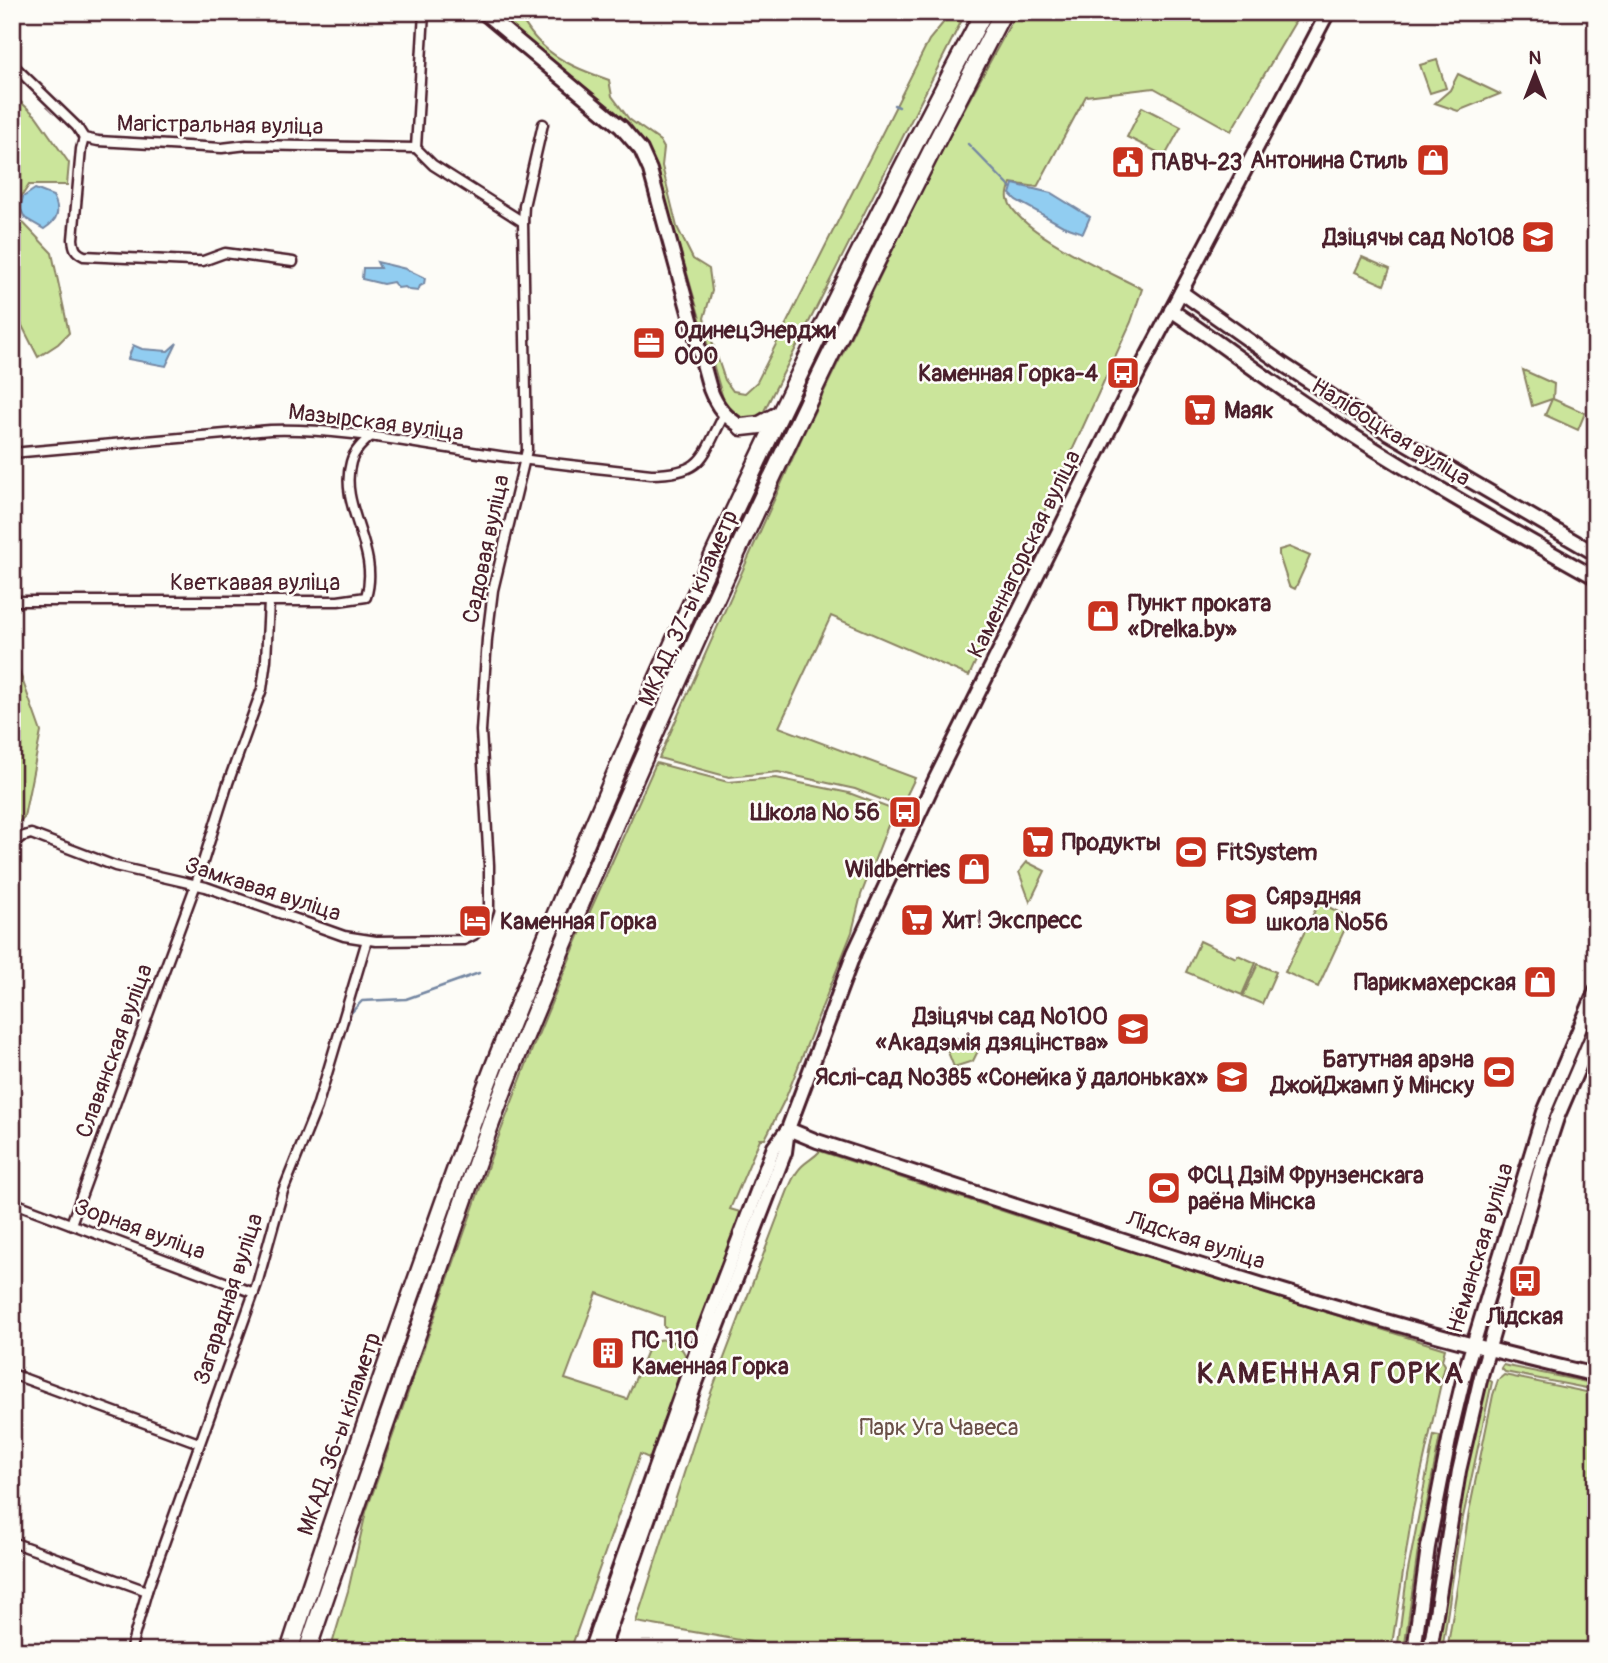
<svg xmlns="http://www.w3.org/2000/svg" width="1608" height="1663" font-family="Pangolin,sans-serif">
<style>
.green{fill:#cbe59b;stroke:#8a8263;stroke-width:2}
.water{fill:#91cdf1;stroke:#7587a2;stroke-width:2}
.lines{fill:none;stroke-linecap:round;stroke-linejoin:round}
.stream{stroke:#7587a2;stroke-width:2.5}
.street-casing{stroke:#4a1f2b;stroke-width:13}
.secondary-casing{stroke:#4a1f2b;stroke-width:18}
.highway-casing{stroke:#4a1f2b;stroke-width:21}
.street{stroke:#fdfcf7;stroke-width:8}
.secondary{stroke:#fdfcf7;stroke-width:12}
.highway{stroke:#fdfcf7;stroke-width:16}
.labels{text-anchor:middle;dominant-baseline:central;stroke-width:5;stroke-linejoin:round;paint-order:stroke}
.street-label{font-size:23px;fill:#4a1f2b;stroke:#fdfcf7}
.poi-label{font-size:23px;font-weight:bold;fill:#4a1f2b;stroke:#fdfcf7;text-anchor:start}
.park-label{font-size:23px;fill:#6a5047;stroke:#fdfcf7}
.district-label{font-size:30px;font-weight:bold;letter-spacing:2px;fill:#4a1f2b;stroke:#fdfcf7}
</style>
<rect width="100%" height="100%" fill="#fdfcf7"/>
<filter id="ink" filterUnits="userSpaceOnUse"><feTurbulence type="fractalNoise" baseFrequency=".0143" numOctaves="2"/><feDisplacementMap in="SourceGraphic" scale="14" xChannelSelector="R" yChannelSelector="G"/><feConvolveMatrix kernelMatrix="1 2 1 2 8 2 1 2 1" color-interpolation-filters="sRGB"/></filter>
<g filter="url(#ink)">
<g class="green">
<path d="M 494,12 C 528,12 520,25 541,44 C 559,62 586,72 609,80 L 612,96 L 629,119 L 660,141 L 664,148 L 662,166 L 677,227 L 693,259 L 709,269 L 712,291 L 704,318 L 725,380 L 733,391 L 745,393 L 757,382 L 929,40 L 952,12 L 966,12 L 764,411 L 752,419 L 741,418 L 724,402 L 657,169 L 644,144 L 629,123 Z"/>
<path d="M 1017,12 L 1301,12 L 1231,131 L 1154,88 L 1086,96 L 1037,187 L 1011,183 C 1009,188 1007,194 1008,199 C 1015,231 1112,273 1142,289 L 1131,322 L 969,676 L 831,616 L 779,727 L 915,778 L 901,807 L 855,789 L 778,772 L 729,777 L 659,758 L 803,435 L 938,157 Z"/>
<path d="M 1437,60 L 1446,88 L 1430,93 L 1420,65 Z"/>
<path d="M 1458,74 L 1500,94 L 1458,111 L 1435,103 L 1450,90 Z"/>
<path d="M 12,94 L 36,116 L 69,163 L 67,185 L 29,185 L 12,211 L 52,253 L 69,333 L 58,344 L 38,357 L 12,306 Z"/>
<path d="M 1142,107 L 1181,127 L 1165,156 L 1127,137 Z"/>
<path d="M 1362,257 L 1390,269 L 1384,285 L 1355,272 Z"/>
<path d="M 1523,370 L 1554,384 L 1553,399 L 1585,413 L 1578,430 L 1545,415 L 1552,399 L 1532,406 Z"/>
<path d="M 1289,547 L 1310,556 L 1295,589 L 1289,586 L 1279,555 L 1279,550 Z"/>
<path d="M 12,651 L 41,732 L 24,817 L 12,829 Z"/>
<path d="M 656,763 L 728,782 L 776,778 L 849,793 L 894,810 L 861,895 L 852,932 L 786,1097 L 765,1139 L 760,1139 L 730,1209 L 740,1212 L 734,1239 L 698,1329 L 690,1335 L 672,1332 L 664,1327 L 664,1317 L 597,1293 L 565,1379 L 627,1399 L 650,1343 C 665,1334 684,1344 687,1361 L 651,1459 L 640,1454 L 570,1651 L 330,1651 L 348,1591 L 366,1512 L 492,1154 L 533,1047 L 579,936 Z"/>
<path d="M 1027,862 L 1045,871 L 1030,902 L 1019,872 Z"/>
<path d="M 1319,902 L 1350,918 L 1318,987 L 1285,972 Z"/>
<path d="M 1200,941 L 1236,958 L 1238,955 L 1256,963 L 1242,995 L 1186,972 Z"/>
<path d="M 1258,964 L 1276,972 L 1262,1004 L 1243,996 Z"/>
<path d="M 951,1036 L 979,1049 L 973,1061 L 954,1067 L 946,1047 Z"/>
<path d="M 820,1151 L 1030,1220 L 1445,1349 L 1442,1360 L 1445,1365 L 1412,1514 L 1391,1651 L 803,1651 L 636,1622 L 704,1411 L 781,1208 C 787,1194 791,1177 802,1166 C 808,1160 814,1158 820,1151 Z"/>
<path d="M 1503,1365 L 1596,1384 L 1596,1390 L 1505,1372 L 1501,1368 Z"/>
<path d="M 1504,1375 L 1596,1394 L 1596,1651 L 1447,1651 L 1469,1512 L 1493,1395 L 1498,1380 Z"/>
<path d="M 1486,1378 L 1492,1382 L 1459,1536 L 1442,1651 L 1436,1651 L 1462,1488 Z"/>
<path d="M 1434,1435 L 1440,1436 L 1418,1550 L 1404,1651 L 1397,1651 L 1407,1576 Z"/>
</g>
<g class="water">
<path d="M 1013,184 L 1051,193 L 1090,217 L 1083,233 L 1063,226 L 1016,200 L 1010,194 Z"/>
<path d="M 35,189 L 53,196 C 61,211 58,220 44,229 L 25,218 L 20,208 L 23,197 Z"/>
<path d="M 377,262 L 406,269 L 425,278 L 424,284 L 420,286 L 418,291 L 409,290 L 405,287 L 398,288 L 393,282 L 383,284 L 362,279 L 363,268 L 380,268 Z"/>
<path d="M 177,343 L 166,366 L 128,359 L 133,345 L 142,349 L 168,351 Z"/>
</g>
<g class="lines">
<g class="stream">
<path d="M 894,105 L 899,107"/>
<path d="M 968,144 L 1011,188"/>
<path d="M 348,1023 L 350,1014 L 362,1001 L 406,999 L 479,973"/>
</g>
<defs>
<g id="street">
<path d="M 12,64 L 77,127 L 84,138 L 98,141 L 222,148 L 247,145 L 416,148"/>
<path d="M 84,138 L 81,149 L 73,239 C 74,248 75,252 84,256 L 191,261 L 203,261 L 225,253 L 293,262"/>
<path d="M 416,148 L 424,12"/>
<path d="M 416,148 L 433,165 L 523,222"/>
<path d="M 12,453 L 270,430 C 337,428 400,441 466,451 C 527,461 589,467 651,474 C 704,474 702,457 724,415"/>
<path d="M 12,601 L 338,601 L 366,597 C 381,549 338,507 351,462 C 354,451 363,443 371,436"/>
<path d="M 12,844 L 21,837 L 31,834 L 115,866 L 206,887 L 344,936 L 376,941 L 464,940 L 474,935 L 484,925 L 489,910 L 489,865 L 481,731 L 487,639 L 493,590 L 527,450 L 523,222 L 524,206 L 543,124"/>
<path d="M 12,1202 L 254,1293"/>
<path d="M 71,1224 L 196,884 L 228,783 L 262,689 L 266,660 L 269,602"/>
<path d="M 12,1374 L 199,1443"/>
<path d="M 12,1542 L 147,1591"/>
<path d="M 130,1651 L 147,1591 L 257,1284 L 283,1191 L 317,1107 L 367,940"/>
</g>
<g id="secondary">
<path d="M 483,12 L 621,127 L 641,150 L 650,170 L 710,389 C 717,407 725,417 742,427"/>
<path d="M 1181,292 L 1284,365 L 1385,431 L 1596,554"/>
<path d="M 1171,310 C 1220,343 1266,379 1315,411 C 1406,471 1501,525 1596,578"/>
<path d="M 788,1129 L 817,1141 C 1075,1224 1331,1315 1596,1375"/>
<path d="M 590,1651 L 698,1346 L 774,1147 L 788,1129"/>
<path d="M 602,1651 L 694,1388 L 785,1152 L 788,1129 L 854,953 L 935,780 L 1123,402 L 1328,12"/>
<path d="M 1414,1651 L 1428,1547 L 1451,1430 L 1466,1368 L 1544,1112 L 1596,990"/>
<path d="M 1430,1651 L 1459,1471 L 1482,1372 L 1542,1164 L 1557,1118 L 1596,1027"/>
</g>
<g id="highway">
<path d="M 742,427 L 760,425 L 778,415"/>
<path d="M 289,1651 C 330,1526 373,1402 417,1278 C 445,1199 472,1120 503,1043 C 644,691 805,347 984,12"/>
<path d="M 307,1651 C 347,1532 389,1414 431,1295 C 459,1214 486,1131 519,1051 C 664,698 826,351 1003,12"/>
</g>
</defs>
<use href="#street" class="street-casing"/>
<use href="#secondary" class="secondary-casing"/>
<use href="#highway" class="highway-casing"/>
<use href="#street" class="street"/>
<use href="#secondary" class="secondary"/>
<use href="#highway" class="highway"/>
</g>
</g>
<defs>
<symbol id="shop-square" viewBox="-11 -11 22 22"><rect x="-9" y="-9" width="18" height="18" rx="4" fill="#c8321e" stroke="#fdfcf7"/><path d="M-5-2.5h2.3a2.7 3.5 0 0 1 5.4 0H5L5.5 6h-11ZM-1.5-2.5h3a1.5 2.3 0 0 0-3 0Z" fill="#fff"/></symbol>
<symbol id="civic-square" viewBox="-11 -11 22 22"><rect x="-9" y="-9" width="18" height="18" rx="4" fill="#c8321e" stroke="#fdfcf7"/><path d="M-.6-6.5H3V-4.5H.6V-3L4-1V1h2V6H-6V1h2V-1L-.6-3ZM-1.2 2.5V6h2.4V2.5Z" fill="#fff"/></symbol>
<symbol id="school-square" viewBox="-11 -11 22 22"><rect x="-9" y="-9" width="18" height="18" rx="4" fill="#c8321e" stroke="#fdfcf7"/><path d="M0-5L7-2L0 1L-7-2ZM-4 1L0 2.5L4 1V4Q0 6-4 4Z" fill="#fff"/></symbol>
<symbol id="office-square" viewBox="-11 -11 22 22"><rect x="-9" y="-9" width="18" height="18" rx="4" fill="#c8321e" stroke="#fdfcf7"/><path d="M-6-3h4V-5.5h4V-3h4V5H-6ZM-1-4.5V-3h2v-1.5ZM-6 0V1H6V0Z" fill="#fff"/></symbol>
<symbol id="bus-square" viewBox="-11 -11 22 22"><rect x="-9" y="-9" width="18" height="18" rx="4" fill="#c8321e" stroke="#fdfcf7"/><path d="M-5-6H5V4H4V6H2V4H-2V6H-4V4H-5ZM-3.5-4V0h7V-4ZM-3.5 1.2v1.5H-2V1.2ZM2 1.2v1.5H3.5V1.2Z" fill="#fff"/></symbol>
<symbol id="supermarket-square" viewBox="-11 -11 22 22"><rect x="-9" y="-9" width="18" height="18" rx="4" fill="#c8321e" stroke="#fdfcf7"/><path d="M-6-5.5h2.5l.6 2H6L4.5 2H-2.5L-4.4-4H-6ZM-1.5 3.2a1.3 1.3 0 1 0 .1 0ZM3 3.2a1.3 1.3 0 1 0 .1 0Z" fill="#fff"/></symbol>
<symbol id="stadium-square" viewBox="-11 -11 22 22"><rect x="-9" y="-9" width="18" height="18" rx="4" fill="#c8321e" stroke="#fdfcf7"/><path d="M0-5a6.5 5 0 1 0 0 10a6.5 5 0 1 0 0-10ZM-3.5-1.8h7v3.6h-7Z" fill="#fff"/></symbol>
<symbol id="hotel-square" viewBox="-11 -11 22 22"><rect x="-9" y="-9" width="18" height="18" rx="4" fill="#c8321e" stroke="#fdfcf7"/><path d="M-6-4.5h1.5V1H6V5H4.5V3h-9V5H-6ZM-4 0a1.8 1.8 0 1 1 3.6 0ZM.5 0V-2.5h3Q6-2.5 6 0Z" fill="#fff"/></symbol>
<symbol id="building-square" viewBox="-11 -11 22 22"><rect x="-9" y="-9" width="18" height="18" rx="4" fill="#c8321e" stroke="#fdfcf7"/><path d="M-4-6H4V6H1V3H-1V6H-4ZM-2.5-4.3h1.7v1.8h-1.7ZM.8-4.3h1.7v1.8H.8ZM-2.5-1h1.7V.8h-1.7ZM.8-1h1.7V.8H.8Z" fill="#fff"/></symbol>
</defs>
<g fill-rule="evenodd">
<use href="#shop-square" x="1414" y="141" width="38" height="38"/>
<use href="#civic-square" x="1109" y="143" width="38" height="38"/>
<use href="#school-square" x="1519" y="218" width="38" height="38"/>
<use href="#office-square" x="630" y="324" width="38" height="38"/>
<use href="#bus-square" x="1104" y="354" width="38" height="38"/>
<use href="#supermarket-square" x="1181" y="391" width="38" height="38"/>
<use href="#shop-square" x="1084" y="597" width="38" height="38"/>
<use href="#bus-square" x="886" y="793" width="38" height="38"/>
<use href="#supermarket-square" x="1019" y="823" width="38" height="38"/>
<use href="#stadium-square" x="1172" y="833" width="38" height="38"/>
<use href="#shop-square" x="955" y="850" width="38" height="38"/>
<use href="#school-square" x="1222" y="890" width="38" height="38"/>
<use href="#supermarket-square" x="898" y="901" width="38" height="38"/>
<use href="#hotel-square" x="456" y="902" width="38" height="38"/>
<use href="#shop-square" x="1521" y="963" width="38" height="38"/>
<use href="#school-square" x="1114" y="1010" width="38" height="38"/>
<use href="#stadium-square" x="1480" y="1053" width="38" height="38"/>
<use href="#school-square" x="1213" y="1058" width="38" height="38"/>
<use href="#stadium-square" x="1145" y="1169" width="38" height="38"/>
<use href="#bus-square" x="1506" y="1262" width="38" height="38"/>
<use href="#building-square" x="589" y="1334" width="38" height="38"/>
</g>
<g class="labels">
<g class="street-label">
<text transform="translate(220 125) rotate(1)">Магістральная вуліца</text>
<text transform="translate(376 422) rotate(7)">Мазырская вуліца</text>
<text transform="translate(1391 432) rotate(32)">Налібоцкая вуліца</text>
<text transform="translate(486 549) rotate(-78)">Садовая вуліца</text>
<text transform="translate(1024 554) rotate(-64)">Каменнагорская вуліца</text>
<text x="255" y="582">Кветкавая вуліца</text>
<text transform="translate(688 608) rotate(-66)">МКАД, 37-ы кіламетр</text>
<text transform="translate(263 889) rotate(18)">Замкавая вуліца</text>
<text transform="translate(114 1051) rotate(-70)">Славянская вуліца</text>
<text transform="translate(140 1229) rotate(20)">Зорная вуліца</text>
<text transform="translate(1196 1240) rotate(18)">Лідская вуліца</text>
<text transform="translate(1480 1248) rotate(-73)">Нёманская вуліца</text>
<text transform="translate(228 1299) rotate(-72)">Загарадная вуліца</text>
<text transform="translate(339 1434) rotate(-71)">МКАД, 36-ы кіламетр</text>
</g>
<g class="poi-label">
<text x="1408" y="160" text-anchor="end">Антонина Стиль</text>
<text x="1152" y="162">ПАВЧ-23</text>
<text x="1514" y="237" text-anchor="end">Дзіцячы сад №108</text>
<text x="674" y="330">ОдинецЭнерджи<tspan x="674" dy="26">ООО</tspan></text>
<text x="1098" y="373" text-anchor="end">Каменная Горка-4</text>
<text x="1224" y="410">Маяк</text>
<text x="1128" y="603">Пункт проката<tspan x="1128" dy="26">«Drelka.by»</tspan></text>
<text x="880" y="812" text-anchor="end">Школа № 56</text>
<text x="1062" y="842">Продукты</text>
<text x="1216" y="852">FitSystem</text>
<text x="950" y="869" text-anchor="end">Wildberries</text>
<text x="1266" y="896">Сярэдняя<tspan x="1266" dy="26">школа №56</tspan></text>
<text x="942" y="920">Хит! Экспресс</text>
<text x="500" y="921">Каменная Горка</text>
<text x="1516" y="982" text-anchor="end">Парикмахерская</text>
<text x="1108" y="1016" text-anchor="end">Дзіцячы сад №100<tspan x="1108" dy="26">«Акадэмія дзяцінства»</tspan></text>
<text x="1474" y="1059" text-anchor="end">Батутная арэна<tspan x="1474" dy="26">ДжойДжамп ў Мінску</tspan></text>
<text x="1208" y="1077" text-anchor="end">Яслі-сад №385 «Сонейка ў далоньках»</text>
<text x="1188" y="1175">ФСЦ ДзіМ Фрунзенскага<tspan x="1188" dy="26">раёна Мінска</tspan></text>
<text x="1525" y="1316" text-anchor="middle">Лідская</text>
<text x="632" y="1340">ПС 110<tspan x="632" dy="26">Каменная Горка</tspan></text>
</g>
<g class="park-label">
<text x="939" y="1427">Парк Уга Чавеса</text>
</g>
<g class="district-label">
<text x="1331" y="1373">КАМЕННАЯ ГОРКА</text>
</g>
</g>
<rect width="1608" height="1663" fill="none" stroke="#fdfcf7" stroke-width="42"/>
<rect x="21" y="21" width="1566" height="1621" fill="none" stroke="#4a1f2b" stroke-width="2.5" filter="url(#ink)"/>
<g transform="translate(1535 74)" stroke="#fdfcf7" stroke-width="5" paint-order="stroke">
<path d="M0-5L12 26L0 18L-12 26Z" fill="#4a1f2b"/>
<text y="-10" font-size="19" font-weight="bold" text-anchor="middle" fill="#4a1f2b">N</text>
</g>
</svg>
